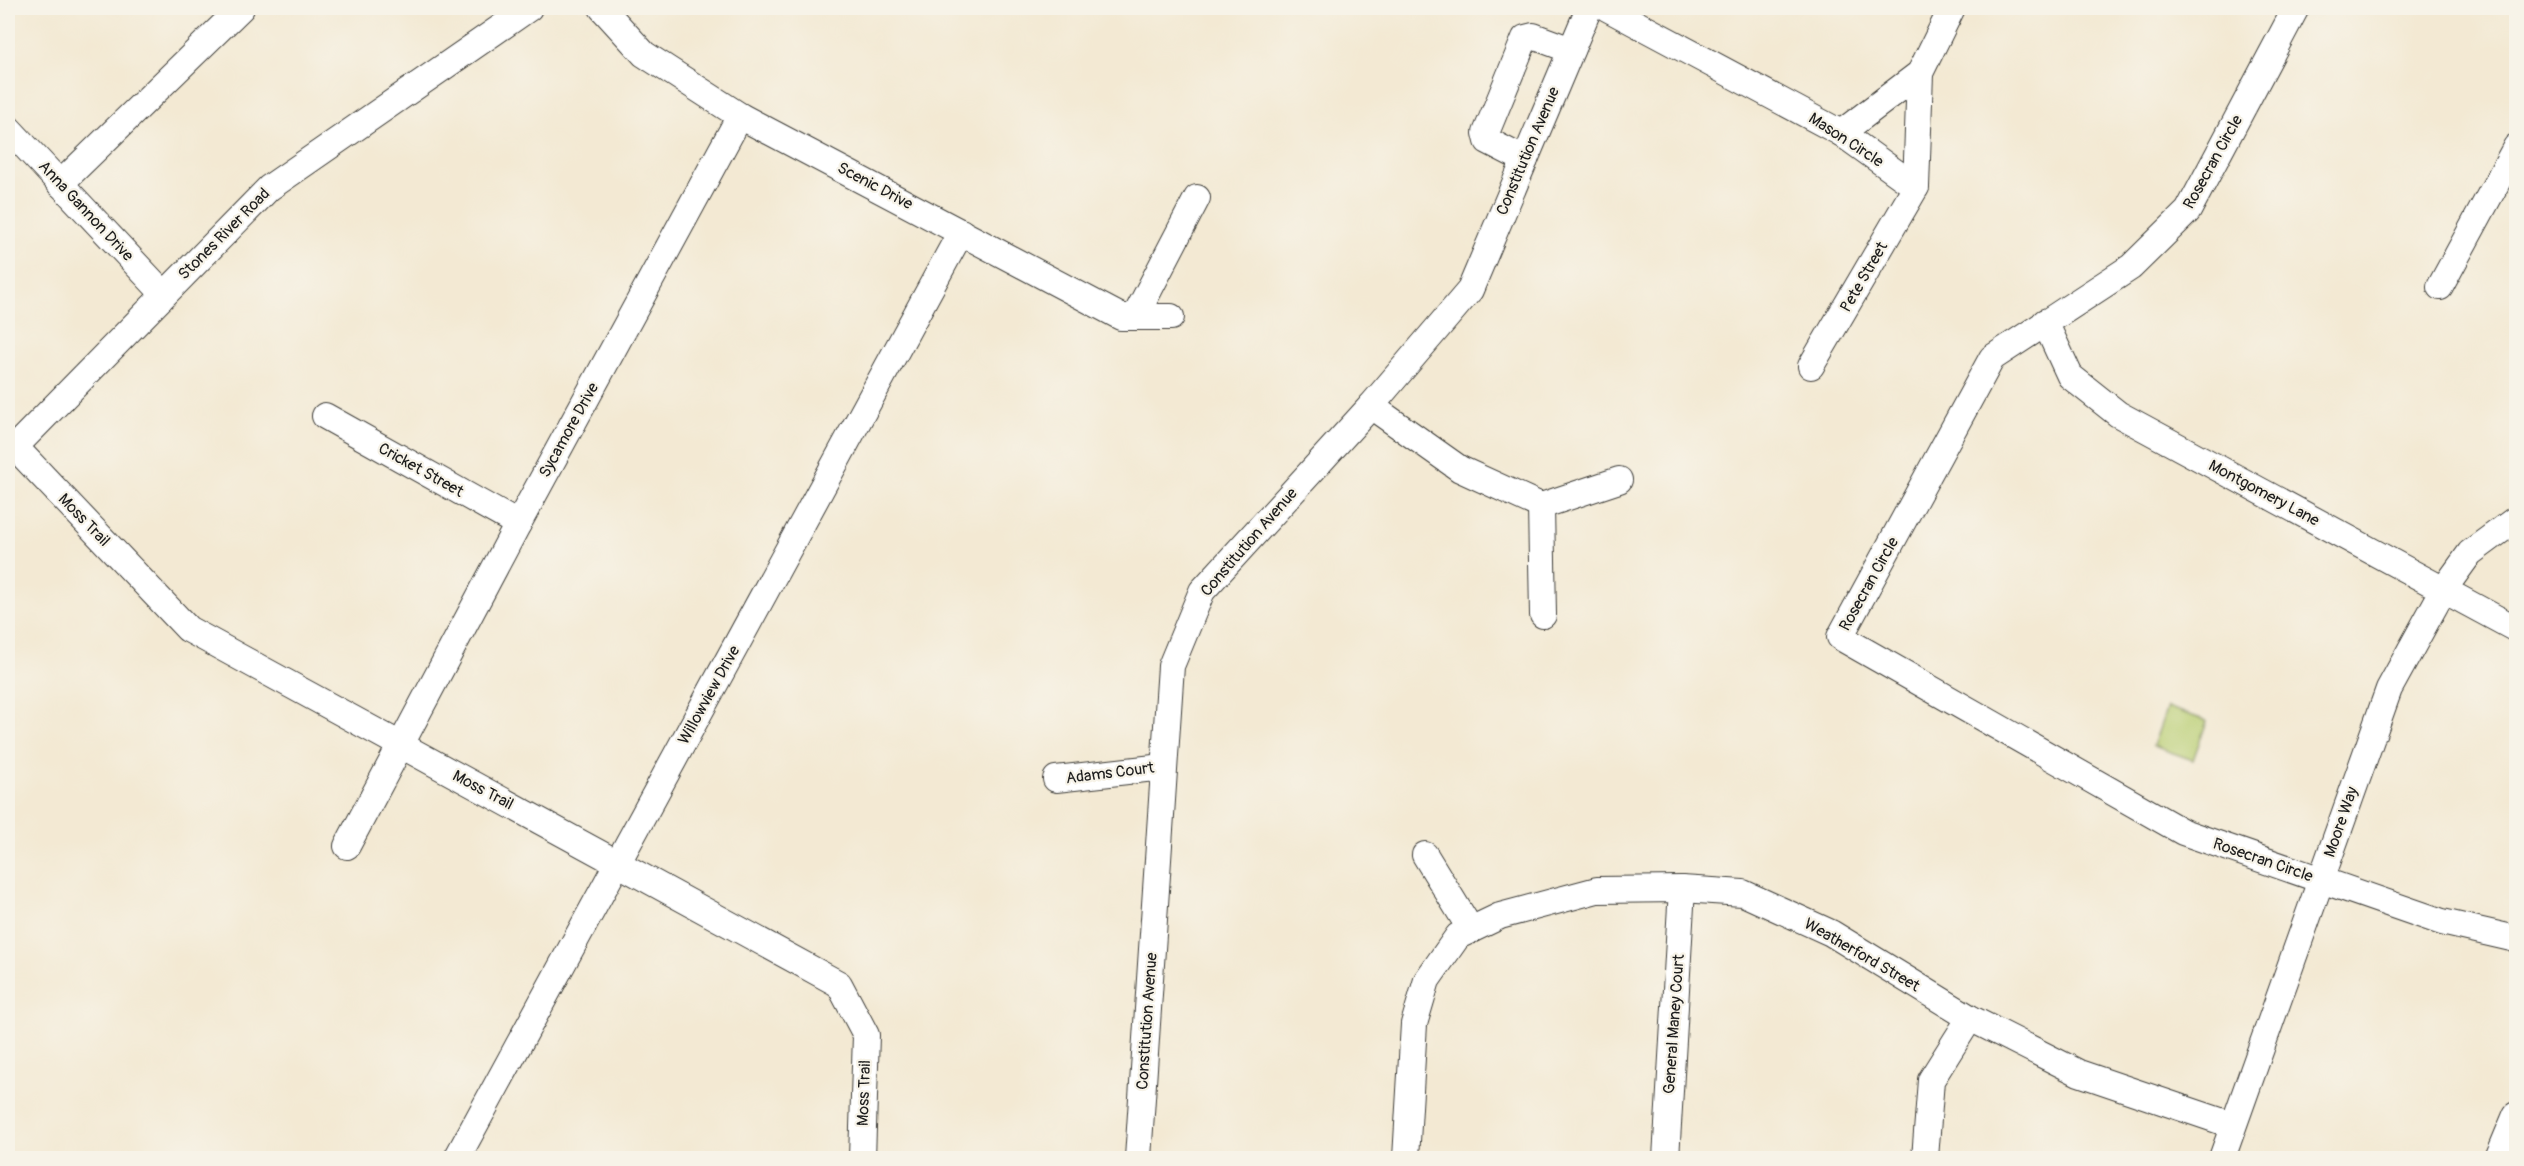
<svg xmlns="http://www.w3.org/2000/svg" width="2524" height="1166" font-family="Pangolin,sans-serif">
<style>
.green{fill:#b8cd71;stroke:#6a7446;stroke-width:1.5}
.lines{fill:none;stroke-linecap:round;stroke-linejoin:round}
.minor-casing{stroke:#3c3b37;stroke-width:28}
.minor{stroke:#fff;stroke-width:26}
.labels{text-anchor:middle;dominant-baseline:central;stroke-width:4.5;stroke-linejoin:round;paint-order:stroke}
.street-label{font-size:16px;fill:#1c1c1c;stroke:#f7f3e8}
</style>
<rect width="100%" height="100%" fill="#f7f3e8"/>
<filter id="ink" filterUnits="userSpaceOnUse"><feTurbulence type="fractalNoise" baseFrequency=".0167" numOctaves="2"/><feDisplacementMap in="SourceGraphic" scale="12" xChannelSelector="R" yChannelSelector="G"/><feConvolveMatrix kernelMatrix="1 2 1 2 8 2 1 2 1" color-interpolation-filters="sRGB"/></filter>
<filter id="wash" filterUnits="userSpaceOnUse"><feTurbulence type="fractalNoise" baseFrequency=".008" numOctaves="4" result="noise"/><feDisplacementMap in="SourceGraphic" scale="24" xChannelSelector="R" yChannelSelector="G"/><feGaussianBlur stdDeviation="1.35" result="paint"/><feColorMatrix in="noise" values="0 0 0 0 0 0 0 0 0 0 0 0 0 0 0 0 0 1.4 0 .05"/><feComposite in="paint" operator="in"/></filter>
<g filter="url(#wash)">
<rect width="100%" height="100%" fill="#f3e9d3"/>
<path class="green" d="M 2167,707 L 2207,721 L 2193,760 L 2153,746 Z"/>
</g>
<g filter="url(#ink)">
<g class="lines">
<defs>
<g id="minor">
<path d="M 602,8 L 644,54 L 740,116 L 1121,317 L 1171,317"/>
<path d="M 1607,8 L 1841,133 L 1916,187"/>
<path d="M 2296,8 L 2188,211 L 2131,267 L 1992,358 L 1840,637 L 2183,832 L 2442,922 L 2516,939"/>
<path d="M 8,128 L 164,294"/>
<path d="M 1841,133 L 1920,73"/>
<path d="M 1525,160 L 1488,141 L 1486,133 L 1525,38 L 1533,36 L 1571,50"/>
<path d="M 60,184 L 241,8"/>
<path d="M 2440,287 L 2516,147"/>
<path d="M 1135,317 L 1197,198"/>
<path d="M 2045,322 L 2070,376 L 2118,414 L 2516,629"/>
<path d="M 1811,366 L 1916,187 L 1920,73 L 1952,8"/>
<path d="M 1371,406 L 1460,469 L 1541,506 L 1619,480"/>
<path d="M 325,416 L 518,524"/>
<path d="M 15,447 L 188,629 L 839,984 L 866,1035 L 862,1158"/>
<path d="M 8,454 L 269,188 L 529,8"/>
<path d="M 1541,506 L 1543,615"/>
<path d="M 1056,779 L 1163,767"/>
<path d="M 347,846 L 518,524 L 740,116"/>
<path d="M 1425,855 L 1471,930"/>
<path d="M 457,1158 L 961,232"/>
<path d="M 1138,1158 L 1171,666 L 1202,591 L 1371,406 L 1470,290 L 1589,8"/>
<path d="M 1406,1158 L 1414,1024 L 1427,980 L 1458,936 L 1500,916 L 1597,890 L 1682,889 L 1743,893 L 1831,933 L 1970,1018 L 2079,1073 L 2232,1125"/>
<path d="M 1666,1158 L 1682,889"/>
<path d="M 1925,1158 L 1931,1080 L 1970,1018"/>
<path d="M 2222,1158 L 2389,689 L 2444,589 L 2470,553 L 2516,519"/>
<path d="M 2498,1158 L 2516,1115"/>
</g>
</defs>
<use href="#minor" class="minor-casing"/>
<use href="#minor" class="minor"/>
</g>
</g>
<g class="labels">
<g class="street-label">
<text transform="translate(1846 140) rotate(33)">Mason Circle</text>
<text transform="translate(1528 151) rotate(-67)">Constitution Avenue</text>
<text transform="translate(2213 162) rotate(-61)">Rosecran Circle</text>
<text transform="translate(875 186) rotate(28)">Scenic Drive</text>
<text transform="translate(86 211) rotate(47)">Anna Gannon Drive</text>
<text transform="translate(224 234) rotate(-45)">Stones River Road</text>
<text transform="translate(1864 277) rotate(-60)">Pete Street</text>
<text transform="translate(569 430) rotate(-61)">Sycamore Drive</text>
<text transform="translate(421 470) rotate(29)">Cricket Street</text>
<text transform="translate(2264 493) rotate(28)">Montgomery Lane</text>
<text transform="translate(84 520) rotate(46)">Moss Trail</text>
<text transform="translate(1249 542) rotate(-49)">Constitution Avenue</text>
<text transform="translate(1869 584) rotate(-61)">Rosecran Circle</text>
<text transform="translate(709 695) rotate(-61)">Willowview Drive</text>
<text transform="translate(1110 773) rotate(-7)">Adams Court</text>
<text transform="translate(483 790) rotate(28)">Moss Trail</text>
<text transform="translate(2341 822) rotate(-71)">Moore Way</text>
<text transform="translate(2263 860) rotate(19)">Rosecran Circle</text>
<text transform="translate(1862 955) rotate(30)">Weatherford Street</text>
<text transform="translate(1147 1021) rotate(-86)">Constitution Avenue</text>
<text transform="translate(1674 1024) rotate(-86)">General Maney Court</text>
<text transform="translate(864 1093) rotate(-88)">Moss Trail</text>
</g>
</g>
<rect width="2524" height="1166" fill="none" stroke="#f7f3e8" stroke-width="30"/>
</svg>
